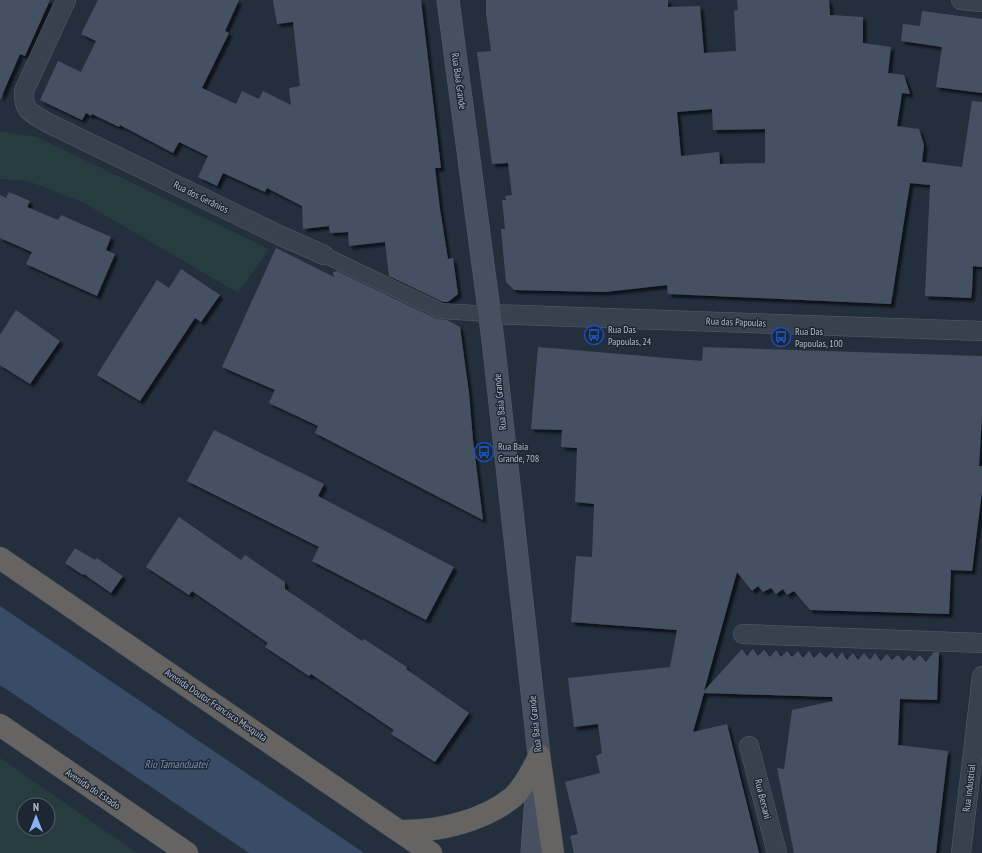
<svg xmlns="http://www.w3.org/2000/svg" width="982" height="853" font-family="'PT Sans Narrow',sans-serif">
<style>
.green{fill:#263c3f;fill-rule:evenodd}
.water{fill:#394c67}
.building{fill:#455162;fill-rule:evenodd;filter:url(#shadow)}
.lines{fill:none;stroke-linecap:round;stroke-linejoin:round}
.pedestrian-casing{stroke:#565f6c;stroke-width:16}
.minor-casing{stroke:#565f6c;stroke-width:20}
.secondary-casing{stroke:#565f6c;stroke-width:23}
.trunk-casing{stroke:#434c59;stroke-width:23}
.pedestrian{stroke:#38414e;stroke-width:15}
.minor{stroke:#38414e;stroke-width:19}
.secondary{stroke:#465061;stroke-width:22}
.trunk{stroke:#656462;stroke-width:22}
.labels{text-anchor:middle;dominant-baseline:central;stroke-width:3;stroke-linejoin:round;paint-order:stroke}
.street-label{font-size:10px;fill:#b4bcc9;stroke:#1d2633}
.poi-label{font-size:10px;fill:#b4bcc9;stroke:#1d2633;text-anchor:start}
.water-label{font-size:11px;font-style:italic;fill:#7c92b1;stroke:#1d2633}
</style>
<defs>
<filter id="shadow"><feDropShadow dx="3.5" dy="3.5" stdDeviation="1" flood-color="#0009"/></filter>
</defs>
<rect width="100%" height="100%" fill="#242f3e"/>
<g class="green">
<path d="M 0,131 L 37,137 L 269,249 L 238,293 L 84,203 L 28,181 L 0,179 Z"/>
<path d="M 0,758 L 137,853 L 0,853 ZM 24,805 L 48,805 L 48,829 L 24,829 Z"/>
</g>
<path class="water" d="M 0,606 L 364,853 L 249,853 L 0,685 Z"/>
<g class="building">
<path d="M 0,0 L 50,0 L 25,56 L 20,54 L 0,100 Z"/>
<path d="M 98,0 L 239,0 L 225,31 L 229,33 L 202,88 L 236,104 L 242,91 L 259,99 L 263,91 L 291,105 L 289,88 L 300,86 L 293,22 L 277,24 L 273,0 L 421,0 L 441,168 L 435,168 L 440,209 L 448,259 L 453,258 L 458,294 L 448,302 L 443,302 L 389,276 L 385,242 L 349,246 L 348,232 L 330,233 L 329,226 L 303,229 L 302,206 L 267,188 L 265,192 L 223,173 L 217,186 L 198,177 L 208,156 L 179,142 L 173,153 L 120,125 L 119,127 L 92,114 L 91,116 L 86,113 L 82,120 L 40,100 L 58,61 L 81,72 L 96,41 L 81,34 Z"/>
<path d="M 486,0 L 668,0 L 668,7 L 700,6 L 704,53 L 736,51 L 734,11 L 738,10 L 737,0 L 829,0 L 830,15 L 863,17 L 863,43 L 891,47 L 888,73 L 904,75 L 910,94 L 902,93 L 897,126 L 919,129 L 924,145 L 922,162 L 962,167 L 972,101 L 982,102 L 982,267 L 973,266 L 972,290 L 971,298 L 925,296 L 930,185 L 910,183 L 891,304 L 668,294 L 667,285 L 605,292 L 514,290 L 506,282 L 501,229 L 505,229 L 502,200 L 506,200 L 505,196 L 512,195 L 508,163 L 492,164 L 477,52 L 491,51 L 486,13 ZM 712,109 L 713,130 L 765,129 L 765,163 L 720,164 L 719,152 L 681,156 L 677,112 Z"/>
<path d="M 922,11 L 982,19 L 982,93 L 936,87 L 942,47 L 901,41 L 903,24 L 920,26 Z"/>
<path d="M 9,192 L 30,201 L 27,207 L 58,220 L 61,215 L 111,237 L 106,250 L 115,254 L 97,296 L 26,264 L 32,252 L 0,238 L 0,195 L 6,198 Z"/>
<path d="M 276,248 L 334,277 L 333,272 L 337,271 L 437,319 L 447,320 L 460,327 L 469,393 L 473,440 L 483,520 L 315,433 L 318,426 L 269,403 L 275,390 L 222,367 Z"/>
<path d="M 181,269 L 220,295 L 201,322 L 195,318 L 140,401 L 97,375 L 157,280 L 169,288 Z"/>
<path d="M 16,310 L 60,341 L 30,384 L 0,365 L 0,335 Z"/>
<path d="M 538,347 L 702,361 L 703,347 L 982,356 L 982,415 L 979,466 L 982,466 L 982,491 L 972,571 L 951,570 L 949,614 L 810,610 L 794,591 L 787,595 L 783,589 L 776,594 L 771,588 L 763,592 L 758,586 L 752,591 L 737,572 L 704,691 L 742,649 L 747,656 L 753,649 L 758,656 L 764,650 L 770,657 L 776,650 L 781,657 L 787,651 L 792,657 L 798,651 L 803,658 L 809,651 L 814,658 L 820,652 L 826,658 L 832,652 L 837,659 L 842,652 L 847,660 L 853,653 L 858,660 L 864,653 L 870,660 L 875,653 L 881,661 L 887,654 L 892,660 L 898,655 L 903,661 L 909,655 L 914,661 L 920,655 L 926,662 L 934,652 L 939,652 L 937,700 L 900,699 L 898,745 L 948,751 L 936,853 L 794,853 L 777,768 L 784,769 L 792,710 L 833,701 L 832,697 L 704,693 L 693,732 L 727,724 L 759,853 L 574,853 L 570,836 L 578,834 L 565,782 L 600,773 L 596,756 L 602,753 L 598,724 L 574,727 L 568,678 L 670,667 L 677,630 L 571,622 L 576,556 L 592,557 L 594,504 L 575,502 L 577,448 L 561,447 L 562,430 L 531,429 Z"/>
<path d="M 214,430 L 324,484 L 318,496 L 454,567 L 426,620 L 312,561 L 319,547 L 187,481 Z"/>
<path d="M 179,517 L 241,560 L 245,555 L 285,582 L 285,589 L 362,641 L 364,639 L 407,667 L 406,669 L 469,713 L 435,762 L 391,734 L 394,730 L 311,674 L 309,676 L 265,647 L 268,643 L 192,591 L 189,595 L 146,567 Z"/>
<path d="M 75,548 L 95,560 L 97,558 L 123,576 L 111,593 L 84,574 L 83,575 L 65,563 Z"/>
</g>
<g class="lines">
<defs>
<path id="pedestrian" d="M 324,255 L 441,311 L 490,314"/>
<g id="minor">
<path d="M 66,0 L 24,91 C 23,112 32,113 48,123 L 281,236 L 324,255"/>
<path d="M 961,0 L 982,2"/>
<path d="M 490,314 L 982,331"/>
<path d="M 743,634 L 982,643"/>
<path d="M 749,746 L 777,853"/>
<path d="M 961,853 L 982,676"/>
</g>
<path id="secondary" d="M 448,0 L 493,340 L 539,755 L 532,853"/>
<g id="trunk">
<path d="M 0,558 L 431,853"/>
<path d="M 0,725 L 187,853"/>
<path d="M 539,755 L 553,853"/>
<path d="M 400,831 C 437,832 484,821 513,797 C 524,787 531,772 538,759"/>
</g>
</defs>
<use href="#pedestrian" class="pedestrian-casing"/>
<use href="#minor" class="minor-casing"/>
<use href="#secondary" class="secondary-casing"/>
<use href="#trunk" class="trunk-casing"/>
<use href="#pedestrian" class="pedestrian"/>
<use href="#minor" class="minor"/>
<use href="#secondary" class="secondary"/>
<use href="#trunk" class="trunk"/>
</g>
<defs>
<symbol id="bus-ring" viewBox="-11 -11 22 22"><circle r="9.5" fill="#1d2633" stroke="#1a4fb4" stroke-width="1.5"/><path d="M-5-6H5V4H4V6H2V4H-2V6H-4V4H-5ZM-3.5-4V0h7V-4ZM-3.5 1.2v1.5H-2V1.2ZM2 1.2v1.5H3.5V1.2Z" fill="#1a4fb4"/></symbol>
</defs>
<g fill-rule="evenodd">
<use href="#bus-ring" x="583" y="324" width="22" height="22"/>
<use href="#bus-ring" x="770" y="326" width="22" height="22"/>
<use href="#bus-ring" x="473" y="441" width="22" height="22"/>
</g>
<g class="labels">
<g class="street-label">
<text transform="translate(459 81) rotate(82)">Rua Baía Grande</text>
<text transform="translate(201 197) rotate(26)">Rua dos Gerânios</text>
<text transform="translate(736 322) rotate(2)">Rua das Papoulas</text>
<text transform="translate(500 402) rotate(-96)">Rua Baía Grande</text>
<text transform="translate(216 705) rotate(34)">Avenida Doutor Francisco Mesquita</text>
<text transform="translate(535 724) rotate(-96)">Rua Baía Grande</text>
<text transform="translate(969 788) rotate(-83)">Rua Industrial</text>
<text transform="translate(93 789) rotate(34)">Avenida do Estado</text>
<text transform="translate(763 799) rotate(76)">Rua Bersani</text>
</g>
<g class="poi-label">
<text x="608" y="329">Rua Das<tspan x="608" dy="12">Papoulas, 24</tspan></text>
<text x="795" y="331">Rua Das<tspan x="795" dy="12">Papoulas, 100</tspan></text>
<text x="498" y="446">Rua Baia<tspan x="498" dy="12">Grande, 708</tspan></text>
</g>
<g class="water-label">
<text x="176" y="764">Rio Tamanduateí</text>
</g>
</g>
<g transform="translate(36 817)"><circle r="19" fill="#1d2633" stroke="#59626f"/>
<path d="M0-3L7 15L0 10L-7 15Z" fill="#8ab4f8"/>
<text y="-6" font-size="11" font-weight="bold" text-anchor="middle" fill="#b4bcc9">N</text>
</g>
</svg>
